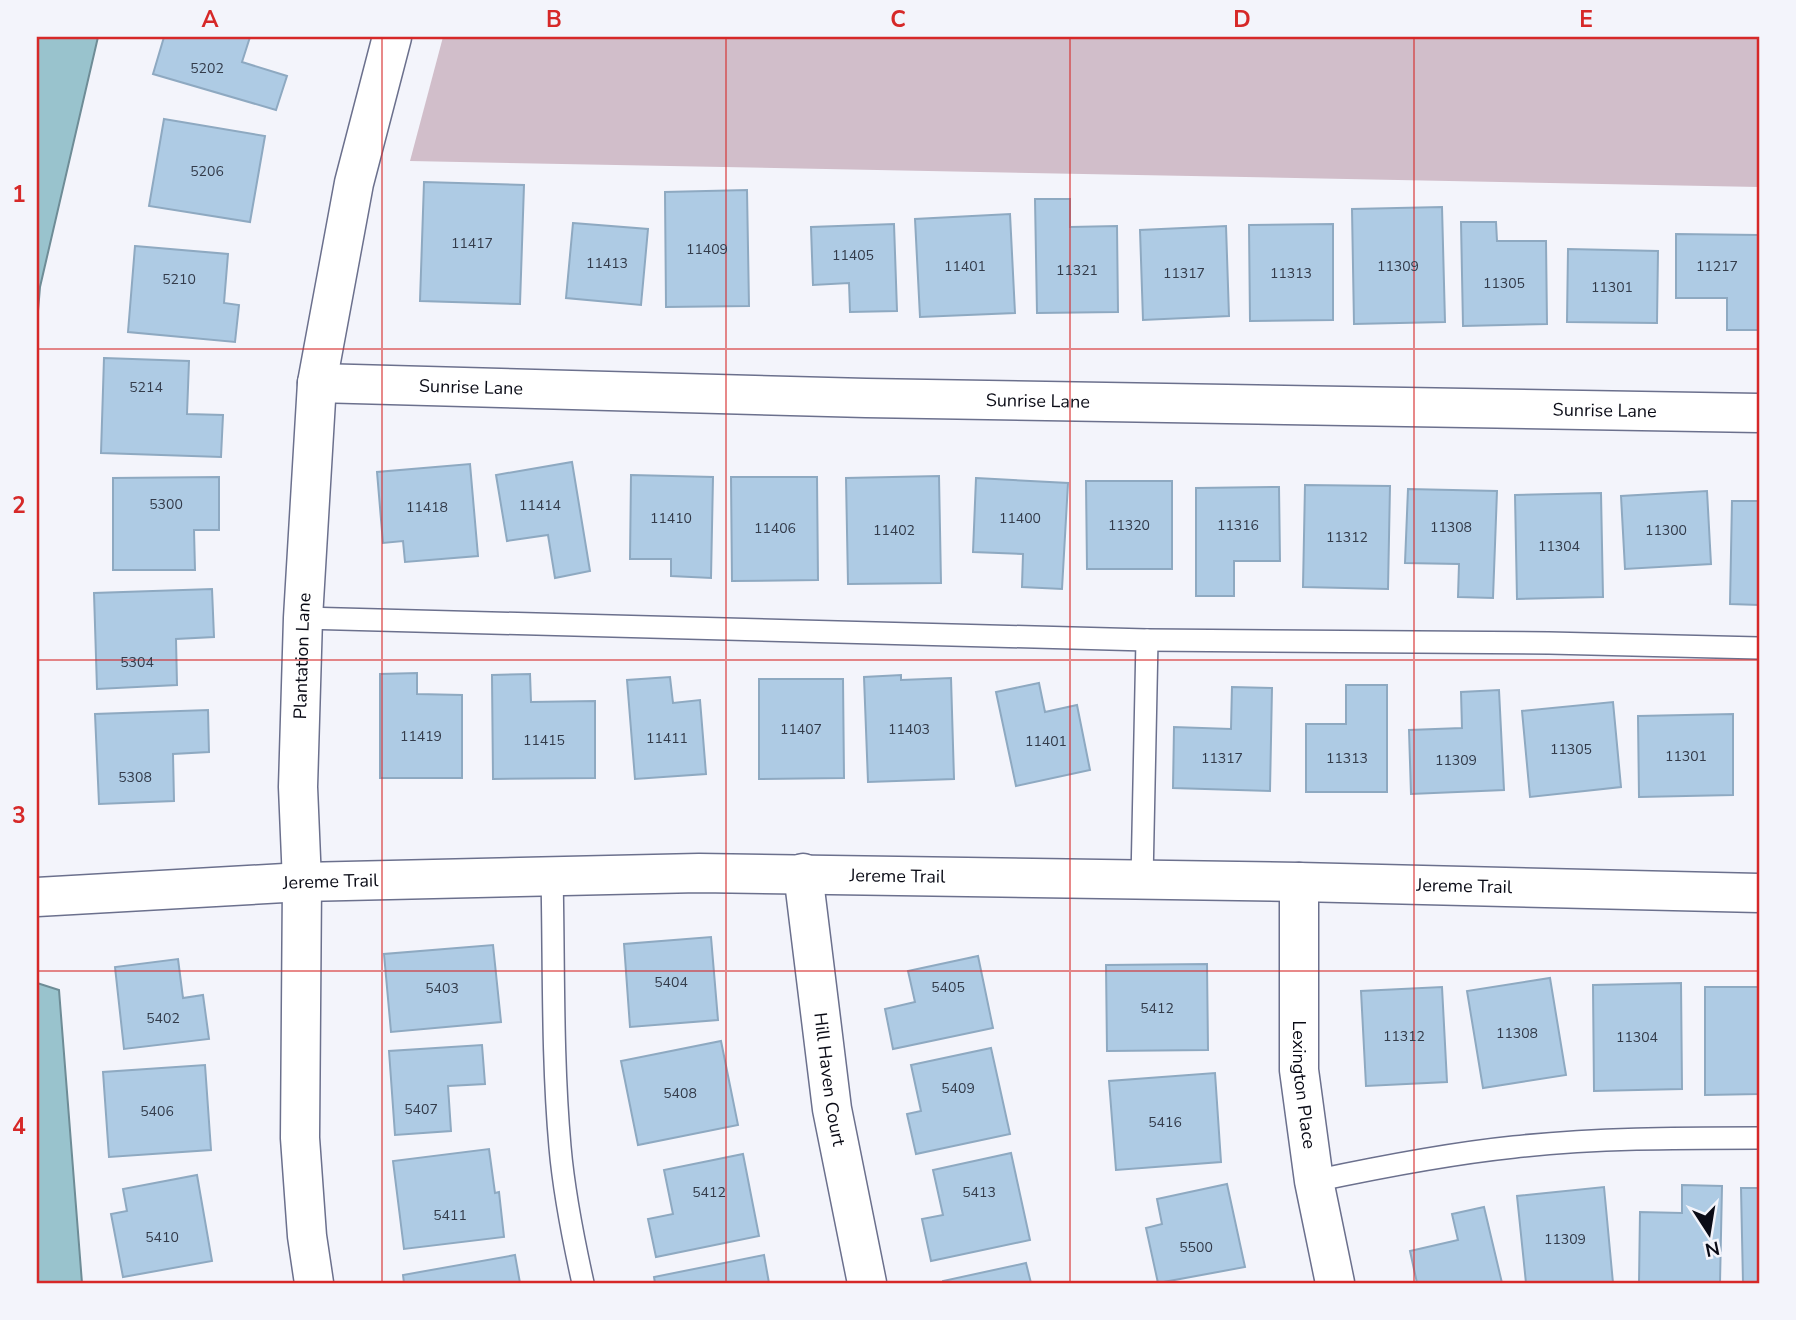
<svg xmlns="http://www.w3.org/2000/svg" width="1796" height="1320" font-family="'Nunito Sans',sans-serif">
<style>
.green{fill:#d1beca}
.water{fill:#99c3cd;stroke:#6e8c96;stroke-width:2}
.building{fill:#aecbe4;stroke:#8ea9c1;stroke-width:2}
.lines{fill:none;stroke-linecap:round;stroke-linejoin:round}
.lane-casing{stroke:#6b708d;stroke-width:24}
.street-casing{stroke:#6b708d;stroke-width:41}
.secondary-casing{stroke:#6b708d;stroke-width:41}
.lane{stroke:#fff;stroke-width:21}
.street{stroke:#fff;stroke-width:38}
.secondary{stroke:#fff;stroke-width:38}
.grid{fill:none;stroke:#d62828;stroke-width:2;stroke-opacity:0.55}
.labels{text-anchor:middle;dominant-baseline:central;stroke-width:5;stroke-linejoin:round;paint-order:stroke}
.number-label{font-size:14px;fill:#333b4a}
.street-label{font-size:18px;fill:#0a0b16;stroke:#f3f4fb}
.neatline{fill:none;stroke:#d62828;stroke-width:2.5}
.grid-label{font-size:23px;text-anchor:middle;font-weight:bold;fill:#d62828}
</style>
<rect width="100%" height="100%" fill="#f3f4fb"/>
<path class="green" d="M 443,37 L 1759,37 L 1759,187 L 410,161 Z"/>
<g class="water">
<path d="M 37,37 L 98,37 L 40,287 L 37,323 Z"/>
<path d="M 37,983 L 59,990 L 82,1283 L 37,1283 Z"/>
</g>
<g class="building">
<path d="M 164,37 L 250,37 L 242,62 L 287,76 L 276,110 L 153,74 Z"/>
<path d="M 164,119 L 265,136 L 250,222 L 149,206 Z"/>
<path d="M 424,182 L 524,185 L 520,304 L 420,301 Z"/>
<path d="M 747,190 L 749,306 L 666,307 L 665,192 Z"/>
<path d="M 1035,199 L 1070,199 L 1070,227 L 1117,226 L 1118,312 L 1037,313 Z"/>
<path d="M 1442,207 L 1445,322 L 1354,324 L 1352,209 Z"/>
<path d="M 1010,214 L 1015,313 L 920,317 L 915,219 Z"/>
<path d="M 1461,222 L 1496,222 L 1497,241 L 1546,241 L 1547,324 L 1463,326 Z"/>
<path d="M 573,223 L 648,229 L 641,305 L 566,298 Z"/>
<path d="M 894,224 L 897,311 L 850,312 L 849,283 L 813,285 L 811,227 Z"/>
<path d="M 1333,224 L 1333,320 L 1250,321 L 1249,225 Z"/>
<path d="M 1226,226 L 1229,316 L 1143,320 L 1140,230 Z"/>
<path d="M 1676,234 L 1759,235 L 1759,330 L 1727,330 L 1727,298 L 1676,298 Z"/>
<path d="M 135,246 L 228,254 L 224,303 L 239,305 L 235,342 L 128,332 Z"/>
<path d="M 1568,249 L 1658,251 L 1657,323 L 1567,322 Z"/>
<path d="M 104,358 L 189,361 L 187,414 L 223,415 L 221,457 L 101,453 Z"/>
<path d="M 572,462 L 590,571 L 555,578 L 548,535 L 507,541 L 496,475 Z"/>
<path d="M 470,464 L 478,556 L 405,562 L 403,541 L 383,543 L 377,472 Z"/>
<path d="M 631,475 L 713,477 L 711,578 L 671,576 L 671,559 L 630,559 Z"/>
<path d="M 939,476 L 941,583 L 848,584 L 846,478 Z"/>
<path d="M 219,477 L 219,530 L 194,530 L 195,570 L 113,570 L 113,478 Z"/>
<path d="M 731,477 L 817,477 L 818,580 L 732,581 Z"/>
<path d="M 976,478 L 1068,483 L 1062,589 L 1022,587 L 1023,554 L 973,552 Z"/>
<path d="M 1086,481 L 1172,481 L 1172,569 L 1087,569 Z"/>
<path d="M 1305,485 L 1390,486 L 1388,589 L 1303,587 Z"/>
<path d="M 1279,487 L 1280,561 L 1234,561 L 1234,596 L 1196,596 L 1196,488 Z"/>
<path d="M 1408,489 L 1497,491 L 1493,598 L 1458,597 L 1459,564 L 1405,563 Z"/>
<path d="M 1707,491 L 1711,564 L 1625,569 L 1621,496 Z"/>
<path d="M 1601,493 L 1603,597 L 1517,599 L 1515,495 Z"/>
<path d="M 1732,501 L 1759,501 L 1759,605 L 1730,604 Z"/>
<path d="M 212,589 L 214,637 L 176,639 L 177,685 L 97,689 L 94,593 Z"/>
<path d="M 417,673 L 417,694 L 462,695 L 462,778 L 380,778 L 380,674 Z"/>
<path d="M 530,674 L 531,702 L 595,701 L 595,778 L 493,779 L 492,675 Z"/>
<path d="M 901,675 L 901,680 L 951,678 L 954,779 L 868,782 L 864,677 Z"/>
<path d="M 670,677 L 673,703 L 700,700 L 706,774 L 635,779 L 627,680 Z"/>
<path d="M 759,679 L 843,679 L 844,778 L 759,779 Z"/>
<path d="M 1039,683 L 1045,712 L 1077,705 L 1090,770 L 1016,786 L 996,692 Z"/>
<path d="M 1346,685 L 1387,685 L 1387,792 L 1306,792 L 1306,724 L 1346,724 Z"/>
<path d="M 1232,687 L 1272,688 L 1270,791 L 1173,788 L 1174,727 L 1231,729 Z"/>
<path d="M 1499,690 L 1504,790 L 1411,794 L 1409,730 L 1462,728 L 1461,692 Z"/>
<path d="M 1613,702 L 1621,787 L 1530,797 L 1522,711 Z"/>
<path d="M 208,710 L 209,752 L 173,754 L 174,801 L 99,804 L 95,714 Z"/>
<path d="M 1733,714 L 1733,795 L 1639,797 L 1638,716 Z"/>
<path d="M 711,937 L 718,1020 L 630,1027 L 624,944 Z"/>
<path d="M 493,945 L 501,1022 L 391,1032 L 384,954 Z"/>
<path d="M 978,956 L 993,1028 L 893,1049 L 885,1009 L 915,1002 L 908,971 Z"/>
<path d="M 178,959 L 183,998 L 203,995 L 209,1039 L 124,1049 L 115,967 Z"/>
<path d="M 1207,964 L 1208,1050 L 1107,1051 L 1106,965 Z"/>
<path d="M 1550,978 L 1566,1075 L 1483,1088 L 1467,991 Z"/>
<path d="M 1681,983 L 1682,1089 L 1594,1091 L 1593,985 Z"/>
<path d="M 1442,987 L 1447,1082 L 1366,1086 L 1361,991 Z"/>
<path d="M 1705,987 L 1759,987 L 1759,1094 L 1705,1095 Z"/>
<path d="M 721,1041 L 738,1125 L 638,1145 L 621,1061 Z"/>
<path d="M 482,1045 L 485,1084 L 448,1086 L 451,1131 L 395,1135 L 389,1051 Z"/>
<path d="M 991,1048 L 1010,1134 L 916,1154 L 907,1114 L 921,1111 L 911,1065 Z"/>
<path d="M 205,1065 L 211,1150 L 109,1157 L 103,1072 Z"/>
<path d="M 1215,1073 L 1221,1162 L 1116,1170 L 1109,1081 Z"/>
<path d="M 489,1149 L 495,1193 L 499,1192 L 504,1237 L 404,1249 L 393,1161 Z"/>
<path d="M 1011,1153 L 1030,1240 L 931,1261 L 922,1219 L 943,1215 L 933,1170 Z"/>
<path d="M 743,1154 L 759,1236 L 656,1257 L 648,1219 L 673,1214 L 664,1170 Z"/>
<path d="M 197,1175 L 212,1261 L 123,1277 L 111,1214 L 127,1211 L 123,1189 Z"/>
<path d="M 1227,1184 L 1245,1267 L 1158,1283 L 1146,1228 L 1162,1224 L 1157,1199 Z"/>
<path d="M 1682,1185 L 1722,1186 L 1720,1283 L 1639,1283 L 1640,1212 L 1682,1213 Z"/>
<path d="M 1604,1187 L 1613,1283 L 1526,1283 L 1517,1196 Z"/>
<path d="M 1741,1188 L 1759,1188 L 1759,1283 L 1743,1283 Z"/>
<path d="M 1484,1207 L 1502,1283 L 1417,1283 L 1410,1251 L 1458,1240 L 1452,1214 Z"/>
<path d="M 515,1255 L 520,1283 L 404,1283 L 403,1275 Z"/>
<path d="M 764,1255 L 769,1283 L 655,1283 L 654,1277 Z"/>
<path d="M 1026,1263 L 1031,1283 L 943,1283 L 943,1281 Z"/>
</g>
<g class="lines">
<defs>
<g id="lane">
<path d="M 303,618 L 1147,640 L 1549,643 L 1759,648"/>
<path d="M 552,875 C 554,965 552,1057 560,1147 C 564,1193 573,1238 583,1283"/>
<path d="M 1142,880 L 1147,640"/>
<path d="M 1314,1181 C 1380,1167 1446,1154 1514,1147 C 1595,1138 1677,1138 1759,1138"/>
</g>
<g id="street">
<path id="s1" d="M 317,383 L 866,398 L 1759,413"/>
<path id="s2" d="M 803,873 L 832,1109 L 867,1283"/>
<path id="s3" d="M 1299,882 L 1299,1070 L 1314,1181 L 1335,1283"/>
</g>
<g id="secondary">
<path id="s4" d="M 37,897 L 302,882 L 699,873 L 1299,882 L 1759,893"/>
<path id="s5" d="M 314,1283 L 307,1236 L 300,1138 L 302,882 L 298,787 L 303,618 L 317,383 L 354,183 L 392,37"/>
</g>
</defs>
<use href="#lane" class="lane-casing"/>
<use href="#street" class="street-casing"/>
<use href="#secondary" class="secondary-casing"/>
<use href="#lane" class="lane"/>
<use href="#street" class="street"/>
<use href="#secondary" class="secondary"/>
</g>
<path class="grid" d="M 382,37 L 382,1283M 726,37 L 726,1283M 1070,37 L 1070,1283M 1414,37 L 1414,1283M 37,349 L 1759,349M 37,660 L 1759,660M 37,971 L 1759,971"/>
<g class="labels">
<g class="number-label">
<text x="207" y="68">5202</text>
<text x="207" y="171">5206</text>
<text x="472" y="243">11417</text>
<text x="707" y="249">11409</text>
<text x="853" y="255">11405</text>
<text x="607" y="263">11413</text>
<text x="965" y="266">11401</text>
<text x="1398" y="266">11309</text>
<text x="1717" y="266">11217</text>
<text x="1077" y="270">11321</text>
<text x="1184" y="273">11317</text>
<text x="1291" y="273">11313</text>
<text x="179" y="279">5210</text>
<text x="1504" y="283">11305</text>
<text x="1612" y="287">11301</text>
<text x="146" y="387">5214</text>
<text x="166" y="504">5300</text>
<text x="540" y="505">11414</text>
<text x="427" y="507">11418</text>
<text x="671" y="518">11410</text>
<text x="1020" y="518">11400</text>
<text x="1129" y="525">11320</text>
<text x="1238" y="525">11316</text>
<text x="1451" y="527">11308</text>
<text x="775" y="528">11406</text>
<text x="894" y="530">11402</text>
<text x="1666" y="530">11300</text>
<text x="1347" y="537">11312</text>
<text x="1559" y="546">11304</text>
<text x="137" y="662">5304</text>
<text x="801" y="729">11407</text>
<text x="909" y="729">11403</text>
<text x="421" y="736">11419</text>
<text x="667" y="738">11411</text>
<text x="544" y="740">11415</text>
<text x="1046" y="741">11401</text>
<text x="1571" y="749">11305</text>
<text x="1686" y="756">11301</text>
<text x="1222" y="758">11317</text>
<text x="1347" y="758">11313</text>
<text x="1456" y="760">11309</text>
<text x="135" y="777">5308</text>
<text x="671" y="982">5404</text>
<text x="948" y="987">5405</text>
<text x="442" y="988">5403</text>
<text x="1157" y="1008">5412</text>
<text x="163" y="1018">5402</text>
<text x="1517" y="1033">11308</text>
<text x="1404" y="1036">11312</text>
<text x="1637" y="1037">11304</text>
<text x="958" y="1088">5409</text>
<text x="680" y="1093">5408</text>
<text x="421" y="1109">5407</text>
<text x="157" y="1111">5406</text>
<text x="1165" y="1122">5416</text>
<text x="709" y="1192">5412</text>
<text x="979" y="1192">5413</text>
<text x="450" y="1215">5411</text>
<text x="162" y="1237">5410</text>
<text x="1565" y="1239">11309</text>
<text x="1196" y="1247">5500</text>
</g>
<g class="street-label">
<text stroke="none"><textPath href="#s1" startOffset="154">Sunrise Lane</textPath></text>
<text stroke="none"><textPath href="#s1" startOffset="721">Sunrise Lane</textPath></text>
<text stroke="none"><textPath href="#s1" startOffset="1288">Sunrise Lane</textPath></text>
<text stroke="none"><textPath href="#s5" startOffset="628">Plantation Lane</textPath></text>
<text stroke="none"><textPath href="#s4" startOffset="861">Jereme Trail</textPath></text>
<text stroke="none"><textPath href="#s4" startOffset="294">Jereme Trail</textPath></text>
<text stroke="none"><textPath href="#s4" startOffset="1428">Jereme Trail</textPath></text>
<text stroke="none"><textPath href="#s2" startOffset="208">Hill Haven Court</textPath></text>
<text stroke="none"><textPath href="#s3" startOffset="203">Lexington Place</textPath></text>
</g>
</g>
<rect width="1796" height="1320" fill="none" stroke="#f3f4fb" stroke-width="77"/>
<g transform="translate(1709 1233) rotate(168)" stroke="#f3f4fb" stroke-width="5" paint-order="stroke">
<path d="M0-5L12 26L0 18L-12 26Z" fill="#0a0b16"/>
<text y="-10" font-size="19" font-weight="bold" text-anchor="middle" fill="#0a0b16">N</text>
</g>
<rect x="38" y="38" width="1720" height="1244" class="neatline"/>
<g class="grid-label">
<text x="210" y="27">A</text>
<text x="554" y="27">B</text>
<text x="898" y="27">C</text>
<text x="1242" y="27">D</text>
<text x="1586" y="27">E</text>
<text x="19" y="202">1</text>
<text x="19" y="513">2</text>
<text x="19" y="823">3</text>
<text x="19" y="1134">4</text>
</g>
</svg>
